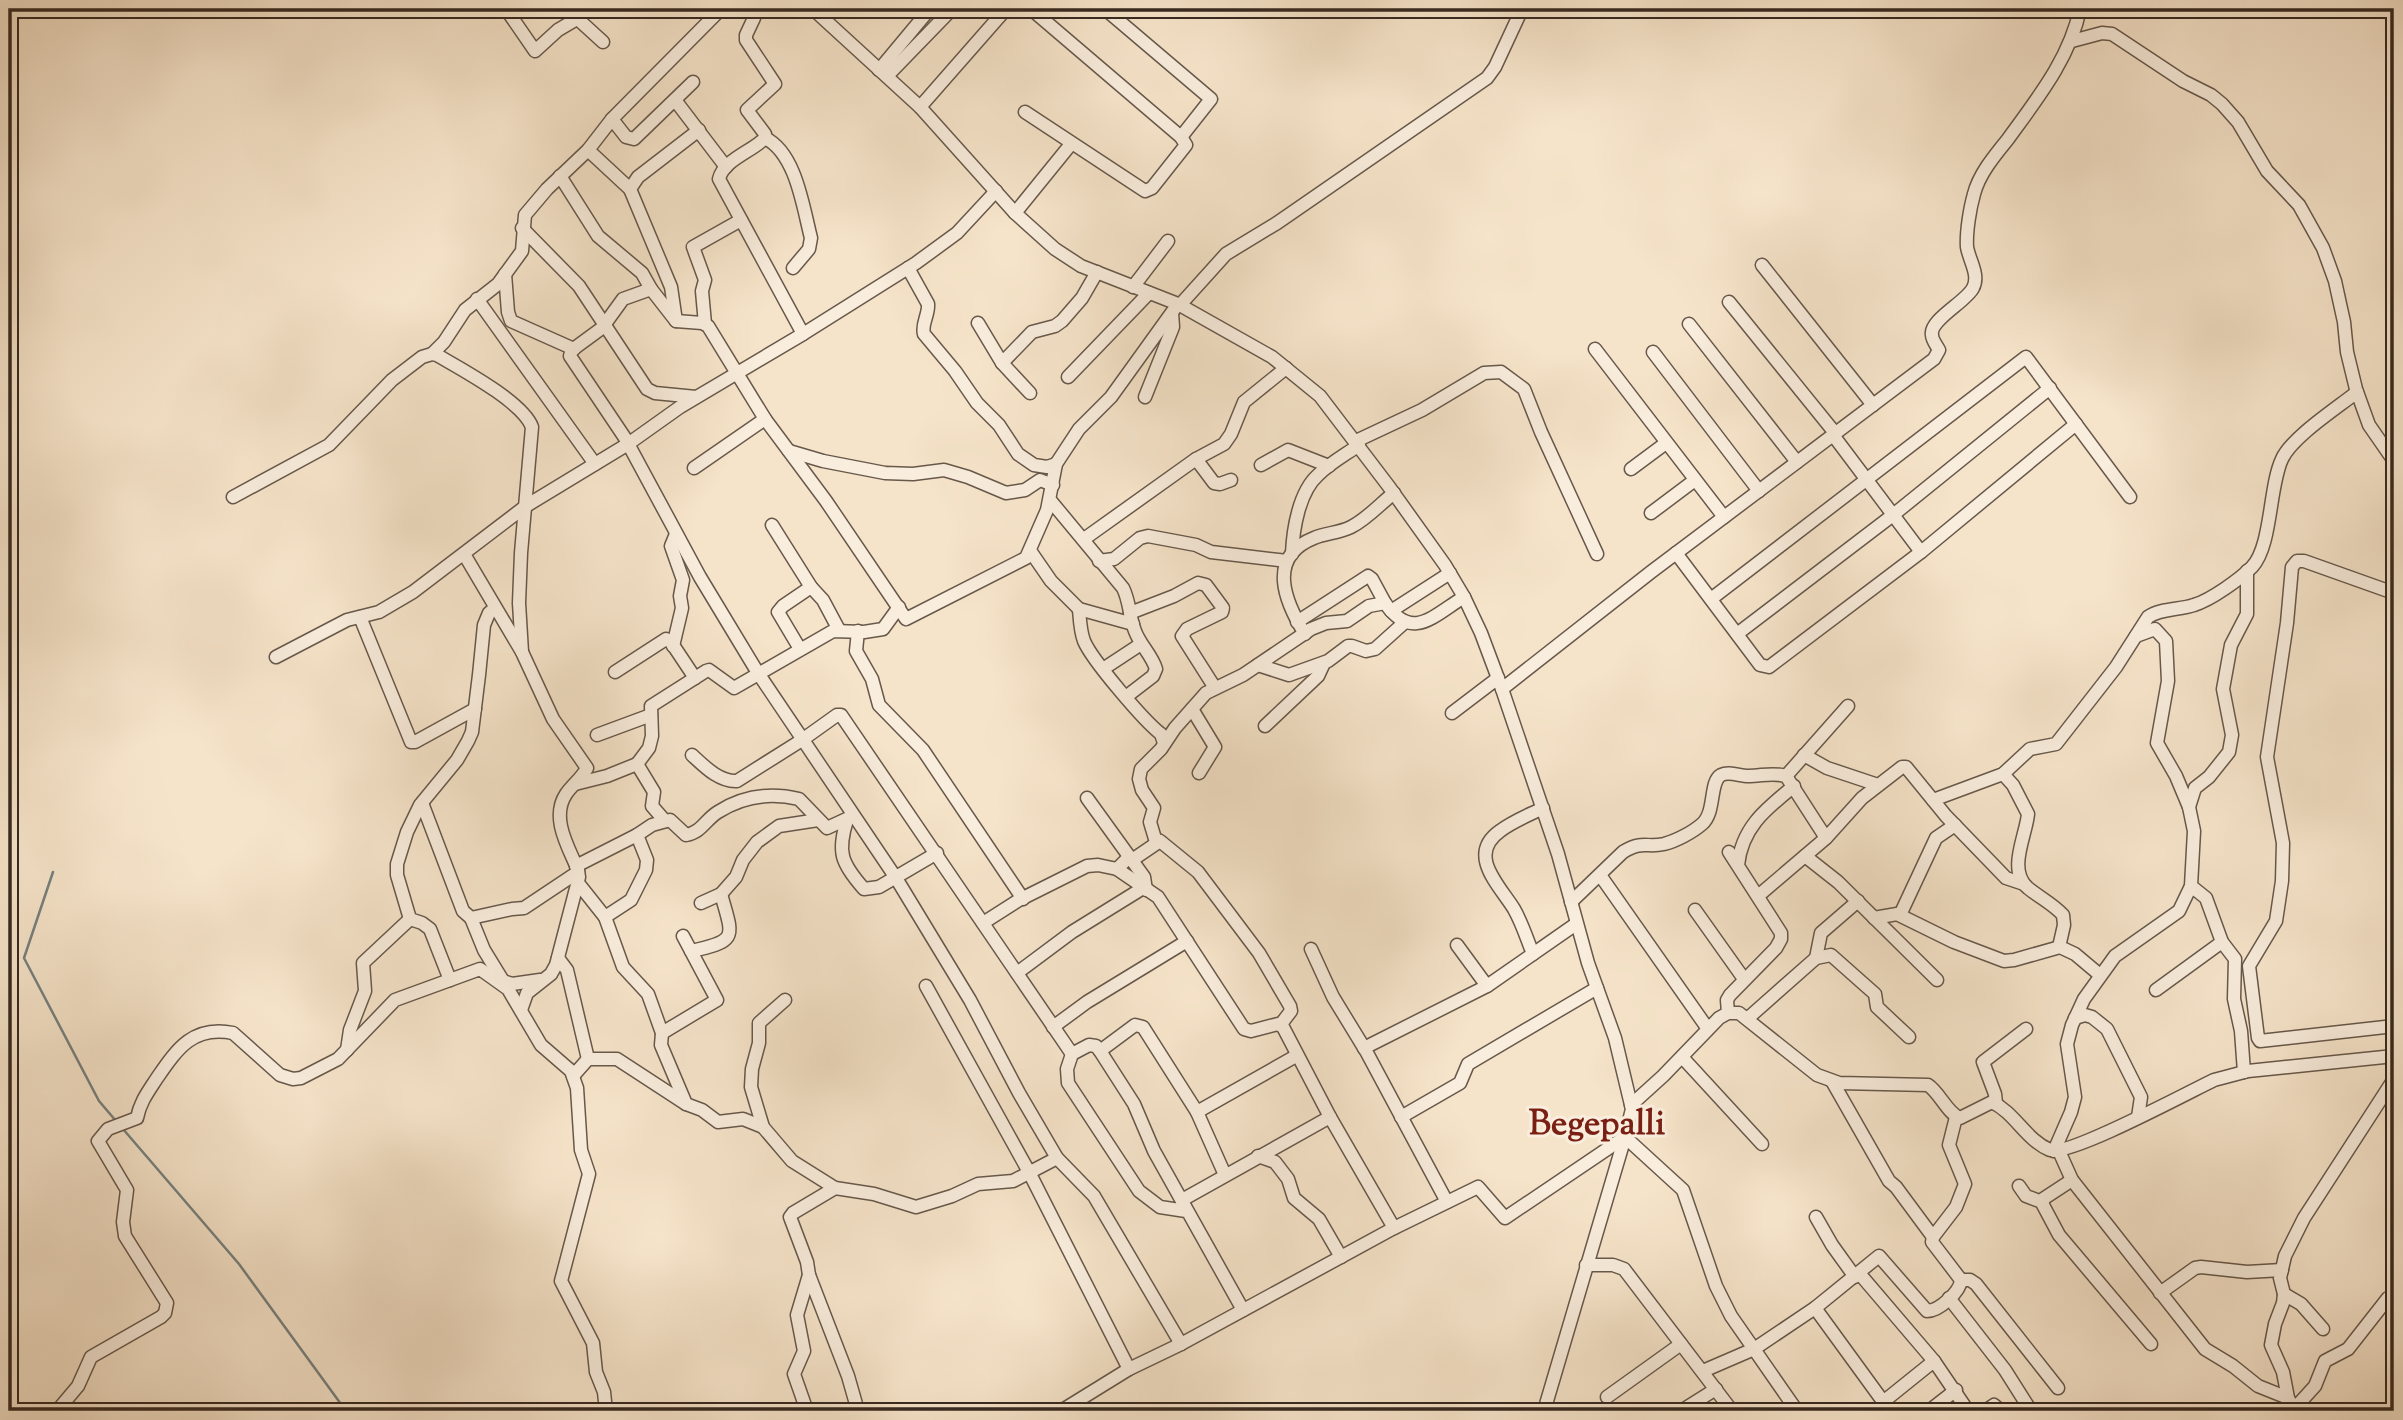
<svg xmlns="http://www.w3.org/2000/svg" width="2403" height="1420" font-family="'Sorts Mill Goudy',serif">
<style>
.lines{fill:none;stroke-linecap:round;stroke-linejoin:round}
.stream{stroke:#768180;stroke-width:2.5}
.minor-casing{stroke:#67584b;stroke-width:15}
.minor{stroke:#f9eddd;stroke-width:12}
.labels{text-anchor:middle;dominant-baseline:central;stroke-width:6;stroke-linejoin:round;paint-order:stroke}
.district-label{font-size:35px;font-weight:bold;fill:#7a1f14;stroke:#f9eddd}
</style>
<rect width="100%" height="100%" fill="#f6e4ca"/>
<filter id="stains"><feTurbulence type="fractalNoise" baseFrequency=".00286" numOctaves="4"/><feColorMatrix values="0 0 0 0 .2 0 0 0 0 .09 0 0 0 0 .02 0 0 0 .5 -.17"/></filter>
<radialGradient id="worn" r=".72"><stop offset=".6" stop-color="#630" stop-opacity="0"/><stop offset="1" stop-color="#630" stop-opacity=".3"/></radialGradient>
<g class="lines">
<g class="stream">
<path d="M 53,872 L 24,958 L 99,1101 L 116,1121"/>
<path d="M 123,1129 L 239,1264 L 346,1411"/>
</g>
<defs>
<g id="minor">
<path d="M 506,9 L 535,51 L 558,30 L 580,17"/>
<path d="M 585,9 L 580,17 L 580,21 L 603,42"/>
<path d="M 750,9 L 754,18 L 746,35 L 746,40 L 775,84 L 747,110 L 765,134 L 765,138 C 753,151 723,160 719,179 L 803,334"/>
<path d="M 813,9 L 920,107 L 1015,213 L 1055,249 L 1081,266 L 1178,304 L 1272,357 L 1320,396 L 1390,488 L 1445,565 L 1464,597 L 1481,633 L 1502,689 L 1558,854 L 1588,963 L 1615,1038 L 1632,1109 L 1625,1137 L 1683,1190 L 1716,1286 L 1731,1316 L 1797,1411"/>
<path d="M 1105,9 L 1211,99 L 1181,137"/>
<path d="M 2072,41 L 2102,33 L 2112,34 L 2183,81 L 2211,95 L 2222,104 L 2238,122 L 2267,171 L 2299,205 L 2323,248 L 2335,281 L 2344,322 L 2347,352 L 2356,389 L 2369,425 L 2394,461"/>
<path d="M 879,70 L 924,16 L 928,9"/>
<path d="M 887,76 L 952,9"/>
<path d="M 675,100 L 726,167"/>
<path d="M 920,107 L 1006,9"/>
<path d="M 1025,112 L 1145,191 L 1152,188 L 1186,145 L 1181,137 L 1031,9"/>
<path d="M 612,119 L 626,137 L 634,139 L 693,82"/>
<path d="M 765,138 C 796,153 803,207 811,238 L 809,249 L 793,268"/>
<path d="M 588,150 L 630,189"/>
<path d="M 560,176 L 598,236 L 642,273 L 651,289"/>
<path d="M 1015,213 L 1071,144"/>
<path d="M 522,228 L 579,286 L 647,389 L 655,393 L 696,397"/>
<path d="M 1762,265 L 1873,405"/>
<path d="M 908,268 L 928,304 C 929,315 921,324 924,334 L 955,371 L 977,403 L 999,425 L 1018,454 L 1034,465 L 1047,467 L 1056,464"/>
<path d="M 505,274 L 508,312 L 511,321 L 574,349"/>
<path d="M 1133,287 L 1168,241"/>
<path d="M 477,299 L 595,464"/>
<path d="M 1729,302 L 1835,433"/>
<path d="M 1178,304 L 1111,397 L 1079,429 L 1056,464 L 1047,510 L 1026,558 L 906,619 L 826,501 L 765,419 L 708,326 L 702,323 L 676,321 L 651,289 L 623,299 L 602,328 L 572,350 L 570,356 L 625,438 L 700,577 L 758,673 L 896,878 L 970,1000 L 1019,1093 L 1057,1158 L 1094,1196 L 1181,1344"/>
<path d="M 1180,305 L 1226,254 L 1277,223 L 1487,78 L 1495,67 L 1522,9"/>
<path d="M 676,321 L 671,287 L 630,189 L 638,177 L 699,130"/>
<path d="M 978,323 L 1002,363 L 1030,393"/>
<path d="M 705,324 L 702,291 L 705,280 L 693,247 L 741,220"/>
<path d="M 1689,324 L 1797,462"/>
<path d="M 1595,349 L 1724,517"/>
<path d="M 1653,352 L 1759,491"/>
<path d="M 432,354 L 444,342 L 465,310 L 498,284 L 522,251 L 525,215 L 547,189 L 588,150 L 612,119 L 721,9"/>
<path d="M 1002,363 L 1032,332 L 1055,326 L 1062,321 L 1082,298 L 1097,272"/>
<path d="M 1068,377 L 1149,293"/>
<path d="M 1145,397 L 1173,327 L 1172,313"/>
<path d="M 1833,435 L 1921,552"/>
<path d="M 1356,441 L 1422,410 L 1484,373 L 1501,372 L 1524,389 L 1541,432 L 1597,554"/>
<path d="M 789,451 L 823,461 L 885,473 L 913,474 L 944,470 L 968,477 L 1006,493 L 1025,490 L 1040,480 L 1053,485"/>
<path d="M 1196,459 L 1214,483 L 1220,484 L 1231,480"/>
<path d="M 1261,465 L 1288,450 L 1329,466"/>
<path d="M 694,468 L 765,419"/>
<path d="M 1631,469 L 1666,443"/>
<path d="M 233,497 L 329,445 L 392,380 L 422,357 L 432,354 L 437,355 C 461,369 523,402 532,427 L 521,553 L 519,603 L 522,652"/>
<path d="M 1050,500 L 1123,588 C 1130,602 1129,616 1135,631 C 1140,645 1152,655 1156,669 L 1153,676 L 1127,696"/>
<path d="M 1651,513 L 1695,480"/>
<path d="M 772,525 L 811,587 L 823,600 L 839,630"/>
<path d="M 1084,539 L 1196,459 L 1224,444 L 1231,434 L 1244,402 L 1286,368"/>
<path d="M 1031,552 L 1051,581 L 1079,609 L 1133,624"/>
<path d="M 1676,553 L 1760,665 L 1769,667 L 1921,552 L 2076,424"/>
<path d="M 464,554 L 522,652 L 553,719 L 587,768 C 582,778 572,785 566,794 C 550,818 569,848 578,870 L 579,877 L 556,965 L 551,974 L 527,993 L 521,1010"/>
<path d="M 1292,554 C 1293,529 1299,492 1318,475 C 1330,463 1345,455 1359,445"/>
<path d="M 1099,561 L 1114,559 L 1140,538 L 1148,536 L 1196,545 L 1211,552 L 1287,561"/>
<path d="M 2394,593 L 2304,561 L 2297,561 L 2292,567 L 2287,623 L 2267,757 L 2283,843 L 2282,881 L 2276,921 L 2249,966 L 2258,1038 L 2260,1041 L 2394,1026"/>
<path d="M 1711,599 L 2026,357 L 2130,497"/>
<path d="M 1079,609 C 1080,620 1080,630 1084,641 C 1092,660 1144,721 1161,734 L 1164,743"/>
<path d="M 1391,611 L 1450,573"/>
<path d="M 1130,613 L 1174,596 L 1198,583 L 1206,585 L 1223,608 L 1222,612 L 1187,629 L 1182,636 L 1215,688"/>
<path d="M 360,617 L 411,742 L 415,742 L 475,709"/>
<path d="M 1297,622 L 1368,576 L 1372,579 L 1385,603"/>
<path d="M 858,631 L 856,651 L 872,679 L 879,705 L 923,750 L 1023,899"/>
<path d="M 1305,634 C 1285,602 1266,557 1314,538 C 1326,533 1339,533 1351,527 C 1367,519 1380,504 1394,493"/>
<path d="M 1737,634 L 1893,515 L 2050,388"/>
<path d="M 673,646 L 682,608 L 680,596 L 683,580 L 671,546 L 676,534"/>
<path d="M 800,649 L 778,612 L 783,606 L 811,587"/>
<path d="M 276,657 L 347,620 L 379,612 L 413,592 L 526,506 L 628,444 L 680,407 L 803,334 L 916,263 L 957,233 L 996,191"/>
<path d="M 1258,665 L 1289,675 L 1328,661 L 1348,646 L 1352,646 L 1366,651 L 1375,649 L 1405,622"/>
<path d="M 1103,669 L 1141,644"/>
<path d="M 615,672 L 666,639 L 671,642 L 695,678"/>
<path d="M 1502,689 L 1651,572 L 1934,359 L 1939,350 C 1937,346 1932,340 1932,335 C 1929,320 1966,302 1973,288 C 1980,275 1969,260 1967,247 C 1966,232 1970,208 1974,194 C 1979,174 1995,155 2008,139 C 2037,99 2070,58 2080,9"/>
<path d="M 1192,709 L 1215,747 L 1199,773"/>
<path d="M 1452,713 L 1498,678"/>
<path d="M 1265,726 L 1318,676 L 1324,663"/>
<path d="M 597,735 L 651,715"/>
<path d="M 692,755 C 704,766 719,782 737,781 L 802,740 L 837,715 L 841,715 L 1072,1054"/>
<path d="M 1804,755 L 1827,768 L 1878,785"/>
<path d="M 2003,774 L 2013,785 L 2028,814 C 2026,836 2007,870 2028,888 C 2039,897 2053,904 2063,915 L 2064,925 L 2059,947"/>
<path d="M 1786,776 L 1848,706"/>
<path d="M 575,784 L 607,776 L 637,764"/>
<path d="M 1087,798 L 1144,877 L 1146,890"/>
<path d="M 1933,800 L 2003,774 L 2030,749 L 2056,744 L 2116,667 L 2148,617 C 2161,608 2180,610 2194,605 C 2211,600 2240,579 2252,567 C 2272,546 2269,486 2282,459 C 2292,437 2337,408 2357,392"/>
<path d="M 422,803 L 463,911 L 471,918 L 512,909 L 524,908 L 578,872"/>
<path d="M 2189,807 L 2195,788 L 2209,777 L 2229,752 L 2232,735 L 2223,689 L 2231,645 L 2247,614 L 2247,571"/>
<path d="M 847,820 C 837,852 841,863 864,889 L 879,887 L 937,853"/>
<path d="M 665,821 L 652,806 L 654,792 L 637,764 L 649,748 L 652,736 L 651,706 L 706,671 L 709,670 L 734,688 L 833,631 L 864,632 L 883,629 L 899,607"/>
<path d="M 1156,842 L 1150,822 L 1154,808 L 1142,790 L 1139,779 L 1141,769 L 1161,749 L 1175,728 L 1206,693 L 1243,675 L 1311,629 L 1326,623 L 1347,621 L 1369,606 L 1385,603 C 1412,642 1433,616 1464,597"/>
<path d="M 1805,856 L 1838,882 L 1937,980"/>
<path d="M 1738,865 C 1742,827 1766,809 1794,786"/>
<path d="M 576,866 L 637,835"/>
<path d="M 1117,869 L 1128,858 L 1135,858 L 1160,841 L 1198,872 L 1259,953 L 1290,1006 L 1291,1011 L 1281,1024"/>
<path d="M 1600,875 L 1708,1029"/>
<path d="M 578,883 L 605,917 L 623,967 L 648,994 L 662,1033 L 661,1045 L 686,1104 L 702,1110 L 718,1122 L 743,1119 L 763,1127"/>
<path d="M 2191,886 L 2206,898 L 2222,942 L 2235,959 L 2234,999 L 2241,1031 L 2244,1072"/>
<path d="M 1758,896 L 1826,838 L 1862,798 L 1902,767 L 1906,767 L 1946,816 L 2006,878 L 2024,884"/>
<path d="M 1571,902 L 1623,852 C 1643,840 1646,848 1664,844 C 1676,841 1693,832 1702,824 C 1716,812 1709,782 1721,775 C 1729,771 1740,776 1748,776 C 1762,776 1772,772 1786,776 L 1826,838"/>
<path d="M 701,903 L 721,894 L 736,877 L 743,860 L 757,842 L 779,826 L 818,820"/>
<path d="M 1695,910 L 1744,979"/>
<path d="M 1900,915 L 1936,838 L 1955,825"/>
<path d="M 605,917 L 631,900 L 646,870 L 647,860 L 637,835 L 652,825 L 670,820 L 686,835 C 702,832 705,820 718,812 C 743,796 769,792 799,799 L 827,828 L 853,816"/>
<path d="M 471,918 L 484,950 L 503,981"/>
<path d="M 1874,918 L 1897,914 L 1954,942 L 2004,961 L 2014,960 L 2060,947 L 2075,954 L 2100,975"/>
<path d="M 983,923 L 1019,900 L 1087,866 L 1098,865 L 1117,869 L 1158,897 L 1244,1029 L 1251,1031 L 1278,1024 L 1283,1027 L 1330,1117 L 1394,1228"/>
<path d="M 1457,945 L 1487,986"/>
<path d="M 1311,949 L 1333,997 L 1366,1051 L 1447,1202"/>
<path d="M 691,951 C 739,941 733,937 721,894"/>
<path d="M 1533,954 C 1527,939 1522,923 1514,909 C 1500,886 1466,855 1500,831 C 1513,821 1529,815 1543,808"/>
<path d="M 558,958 L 567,970 L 588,1059"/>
<path d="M 1816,958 L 1821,933 L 1858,901"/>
<path d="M 1017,973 L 1072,932 L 1143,888"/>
<path d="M 450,980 L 430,929 L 422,923 L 410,919 L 397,875 L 397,864 L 407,832 L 420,805 L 457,760 L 468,741 L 472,732 L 479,675 L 484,625 L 489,613 L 495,608"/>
<path d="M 503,981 L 512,984 L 540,980"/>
<path d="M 926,986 L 1029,1172 L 1129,1369"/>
<path d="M 2156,990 L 2222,942"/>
<path d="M 785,1000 L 759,1023 L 759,1043 L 752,1069 L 751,1087 L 763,1127 L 792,1161 L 835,1188 L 874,1194 L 916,1207 L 952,1196 L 978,1184 L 1013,1181 L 1057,1158"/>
<path d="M 1728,1013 L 1727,1000 L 1730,995 L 1776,948 L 1781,939 L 1781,933 L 1729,852"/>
<path d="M 2075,1018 L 2085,1015 L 2092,1017 L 2107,1029 L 2141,1097 L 2138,1117"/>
<path d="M 1747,1019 L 1816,958 L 1831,955 L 1875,994 L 1877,1007 L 1909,1037"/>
<path d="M 1053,1027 L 1087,1002 L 1187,941"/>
<path d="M 662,1033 L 717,1000 L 683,936"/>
<path d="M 1364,1048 L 1487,986 L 1576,924"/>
<path d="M 347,1050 L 350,1030 L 365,991 L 363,963 L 410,919"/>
<path d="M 1100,1051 L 1135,1025 L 1143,1027 L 1197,1112 L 1225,1175"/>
<path d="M 1682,1057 L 1762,1144"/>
<path d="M 573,1076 L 588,1059 L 617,1059 L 686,1104"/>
<path d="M 1832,1081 L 1889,1181 L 1896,1187 L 1933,1237"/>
<path d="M 1996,1103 L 1995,1094 L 1983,1062 L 2026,1029"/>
<path d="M 1631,1105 L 1663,1076 L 1719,1018 L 1728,1013 L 1739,1013 L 1817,1075 L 1839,1083 L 1928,1085 C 1940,1093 1947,1113 1960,1118 L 1992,1102 C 2015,1113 2026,1140 2050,1150 C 2068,1157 2189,1092 2214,1080 L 2248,1071 L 2394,1056"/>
<path d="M 1197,1112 L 1296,1056"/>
<path d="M 1401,1117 L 1460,1083 L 1468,1064 L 1597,988"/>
<path d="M 2054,1151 L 2071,1112 L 2075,1097 L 2067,1044 L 2072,1025 L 2084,999 L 2115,956 L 2179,911 L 2191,886 L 2194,831 L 2189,807 L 2176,776 L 2157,743 L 2168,681 L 2166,641 L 2155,629 L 2136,636"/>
<path d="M 2059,1151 L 2072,1180 L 2205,1349 L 2233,1366 L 2258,1386 L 2288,1398"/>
<path d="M 1258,1156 L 1275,1162 L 1288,1179 L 1294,1198 L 1319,1219 L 1341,1257"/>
<path d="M 2072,1180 L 2043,1199 L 2043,1205 L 2059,1235 L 2151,1344"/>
<path d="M 2019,1186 L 2026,1196 L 2042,1202"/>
<path d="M 1182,1200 L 1330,1117"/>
<path d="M 1186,1211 L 1160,1207 L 1139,1191 L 1068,1083 L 1067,1069 L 1072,1054 L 1089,1045 L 1096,1046 L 1100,1051 L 1134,1104 L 1154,1151 L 1243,1310"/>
<path d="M 1816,1217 L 1832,1245 L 1855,1277"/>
<path d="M 1586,1265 L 1613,1265 L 1624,1269 L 1732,1411"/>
<path d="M 1859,1273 L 1934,1361"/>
<path d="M 809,1275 L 848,1376 L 858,1411"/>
<path d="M 1961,1280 L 1970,1280 L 1976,1284 L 2058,1388"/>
<path d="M 2160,1293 L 2195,1268 L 2201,1267 L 2247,1272 L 2282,1270"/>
<path d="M 2284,1294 L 2301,1304 L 2323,1329"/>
<path d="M 1949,1298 L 2005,1370 L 2031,1411"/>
<path d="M 1815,1308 L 1890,1411"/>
<path d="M 1703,1371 L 1754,1349 L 1815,1308 L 1879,1256 L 1927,1311 C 1939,1311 1960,1292 1961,1280 L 1932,1242 L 1933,1237 L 1956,1207 L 1965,1184 L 1949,1145 L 1956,1117"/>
<path d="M 1607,1397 L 1681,1344"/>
<path d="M 1883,1402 L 1934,1361 L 1968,1411"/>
<path d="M 2294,1409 L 2315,1386 L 2325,1361 L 2348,1349 L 2388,1298 L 2394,1296"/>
<path d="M 57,1411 L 78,1386 L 91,1357 L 161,1317 L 165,1313 L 167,1303 L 125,1236 L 123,1222 L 127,1190 L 98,1141 L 108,1129 L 137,1118 C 140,1102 148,1092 157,1078 C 177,1049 193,1025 233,1033 L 280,1075 L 293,1079 L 301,1078 L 338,1059 L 395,1000 L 480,969 L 508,989 L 541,1045 L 571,1071 L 577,1088 L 581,1150 L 589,1174 L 561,1281 L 593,1343 L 596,1372 L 604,1392 L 606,1411"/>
<path d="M 807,1411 L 794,1374 L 804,1351 L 797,1315 L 809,1275 L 807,1262 L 790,1217 L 793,1213 L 835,1188"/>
<path d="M 1061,1411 L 1129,1369 L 1181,1344 L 1394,1228 L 1478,1187 L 1505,1218 L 1625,1137"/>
<path d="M 1544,1411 L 1625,1137"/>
<path d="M 1681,1411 L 1716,1389"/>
<path d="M 1929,1411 L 1956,1390"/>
<path d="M 1985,1411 L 1994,1405 L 2001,1411"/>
<path d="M 2295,1411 L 2288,1398 L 2283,1372 L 2271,1345 L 2275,1324 L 2283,1303 L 2284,1294 L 2280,1278 L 2285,1256 L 2304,1218 L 2394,1079"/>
</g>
</defs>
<use href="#minor" class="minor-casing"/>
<use href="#minor" class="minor"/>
</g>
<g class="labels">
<g class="district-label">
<text x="1597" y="1125">Begepalli</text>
</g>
</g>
<rect width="2403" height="1420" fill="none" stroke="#f6e4ca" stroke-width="35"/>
<rect x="10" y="10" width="2382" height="1399" fill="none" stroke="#372921" stroke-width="3.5"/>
<rect x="18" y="18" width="2368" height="1385" fill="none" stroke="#372921" stroke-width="2"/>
<rect width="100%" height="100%" filter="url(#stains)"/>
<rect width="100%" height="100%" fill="url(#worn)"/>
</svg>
